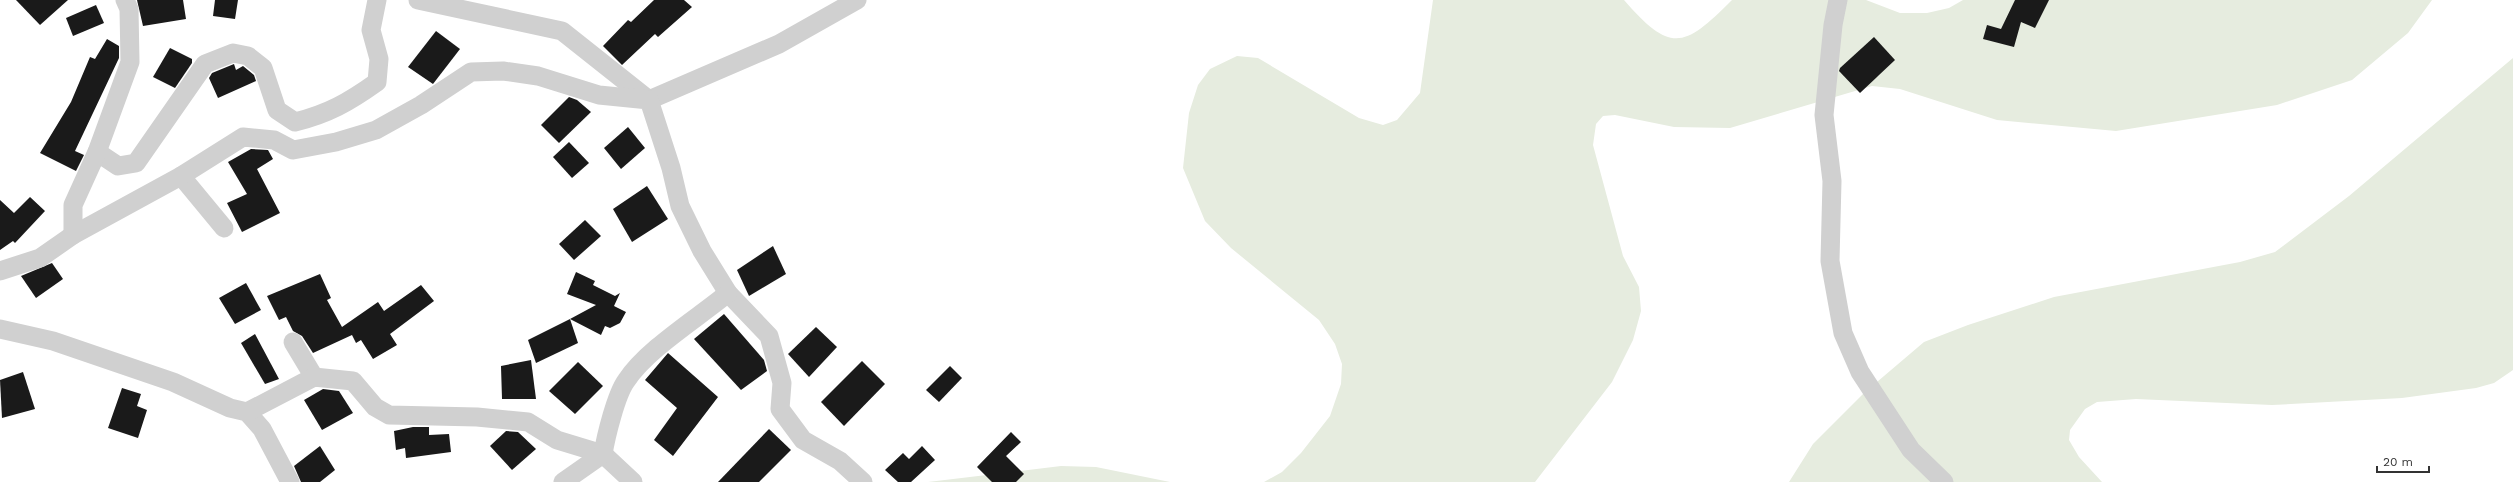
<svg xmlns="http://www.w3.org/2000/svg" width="2513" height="482" font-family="'Work Sans',sans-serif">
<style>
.green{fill:#e6ecdf}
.building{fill:#1a1a1a}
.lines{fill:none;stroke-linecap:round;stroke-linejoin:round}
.minor{stroke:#d0d0d0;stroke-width:19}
</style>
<rect width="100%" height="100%" fill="#fff"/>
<g class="green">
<path d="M 1433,0 L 1624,0 C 1671,54 1684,48 1732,0 L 1866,0 L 1900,13 L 1927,13 L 1949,8 L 1963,0 L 2432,0 L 2408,33 L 2352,80 L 2277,105 L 2116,131 L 1997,120 L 1900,89 L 1872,86 L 1730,128 L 1674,127 L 1615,115 L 1603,116 L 1596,124 L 1593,145 L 1623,256 L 1639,287 L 1641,311 L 1633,340 L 1612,382 L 1535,482 L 1264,482 L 1282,472 L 1301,453 L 1330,416 L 1341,384 L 1342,364 L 1335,344 L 1319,320 L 1231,248 L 1205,221 L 1183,168 L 1189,113 L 1198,85 L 1210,69 L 1237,56 L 1258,58 L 1359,118 L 1383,125 L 1397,120 L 1420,93 Z"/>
<path d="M 2513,58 L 2513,370 L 2494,383 L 2476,388 L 2402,398 L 2272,405 L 2136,399 L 2097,402 L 2085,409 L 2070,430 L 2069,440 L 2079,457 L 2102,482 L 1789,482 L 1813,444 L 1864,393 L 1924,342 L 1968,325 L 2054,297 L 2240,262 L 2275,252 L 2349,196 Z"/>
<path d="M 1061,466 L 1096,467 L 1170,482 L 928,482 Z"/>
</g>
<g class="building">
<path d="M 16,0 L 68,0 L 40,25 Z"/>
<path d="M 137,0 L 183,0 L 186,19 L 143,26 Z"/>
<path d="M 215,0 L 238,0 L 235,19 L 213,16 Z"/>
<path d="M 654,0 L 684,0 L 692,7 L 658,37 L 655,34 L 622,65 L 603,46 L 628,20 L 631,22 Z"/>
<path d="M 2015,0 L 2049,0 L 2035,28 L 2021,22 L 2014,47 L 1983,39 L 1987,25 L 2001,29 Z"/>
<path d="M 96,5 L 104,23 L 73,36 L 66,18 Z"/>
<path d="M 436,31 L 460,49 L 433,84 L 408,67 Z"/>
<path d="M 1874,37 L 1895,60 L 1860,93 L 1839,71 L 1840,68 Z"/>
<path d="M 107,39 L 119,46 L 119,58 L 75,151 L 84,155 L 76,171 L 40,153 L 71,102 L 90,57 L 95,59 Z"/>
<path d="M 170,48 L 192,59 L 192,63 L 175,88 L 153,77 Z"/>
<path d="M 234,64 L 236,70 L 243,66 L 254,75 L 256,81 L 218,98 L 209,78 L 212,73 Z"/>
<path d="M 569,97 L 577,100 L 591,112 L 559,143 L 541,125 Z"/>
<path d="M 628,127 L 645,148 L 621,169 L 604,148 Z"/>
<path d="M 569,142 L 589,163 L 572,178 L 553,157 Z"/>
<path d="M 251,149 L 268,150 L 273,159 L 257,169 L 280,213 L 242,232 L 227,203 L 247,194 L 228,162 Z"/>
<path d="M 647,186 L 668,219 L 632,242 L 613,209 Z"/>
<path d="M 30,197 L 45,211 L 15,243 L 13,241 L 0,250 L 0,200 L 14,213 Z"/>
<path d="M 585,220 L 601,236 L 574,260 L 559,244 Z"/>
<path d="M 773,246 L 786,274 L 749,296 L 737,270 Z"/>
<path d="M 52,263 L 63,279 L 36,298 L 21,276 Z"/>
<path d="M 576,272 L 595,281 L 593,285 L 615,296 L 620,293 L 614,306 L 626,312 L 620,323 L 610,328 L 605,326 L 601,335 L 570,319 L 596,305 L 567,294 Z"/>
<path d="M 320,274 L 331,298 L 327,300 L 342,327 L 378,302 L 384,311 L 421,285 L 434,301 L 390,334 L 397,345 L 373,359 L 361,340 L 356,343 L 352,335 L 313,353 L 302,336 L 293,331 L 286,317 L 279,320 L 267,296 Z"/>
<path d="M 246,283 L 261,310 L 235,324 L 219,298 Z"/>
<path d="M 724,314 L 764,360 L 767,371 L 741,390 L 694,339 Z"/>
<path d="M 570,319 L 578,343 L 536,363 L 528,340 Z"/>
<path d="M 816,327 L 837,347 L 809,377 L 788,354 Z"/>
<path d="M 255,334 L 279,379 L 265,384 L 241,343 Z"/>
<path d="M 668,353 L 718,397 L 673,456 L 654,440 L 677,408 L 645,380 Z"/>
<path d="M 531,360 L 536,399 L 502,399 L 501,366 Z"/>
<path d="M 862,361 L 885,384 L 844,426 L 821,402 Z"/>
<path d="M 578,362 L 603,386 L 575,414 L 549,391 Z"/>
<path d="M 950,366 L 962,378 L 939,402 L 926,390 Z"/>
<path d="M 23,372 L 35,409 L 2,418 L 0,380 Z"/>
<path d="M 122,388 L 141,394 L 137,406 L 147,410 L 138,438 L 108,428 Z"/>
<path d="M 323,389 L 339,391 L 353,413 L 322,430 L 304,400 Z"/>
<path d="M 413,427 L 429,427 L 429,435 L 449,434 L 451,452 L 406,458 L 405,448 L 396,450 L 394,431 Z"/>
<path d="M 769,429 L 791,450 L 759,482 L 718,482 Z"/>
<path d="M 506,431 L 518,432 L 536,449 L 512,470 L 490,446 Z"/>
<path d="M 1011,432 L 1021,442 L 1006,456 L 1024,474 L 1016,482 L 992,482 L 977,467 Z"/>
<path d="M 320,446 L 335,470 L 320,482 L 301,482 L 294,466 Z"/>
<path d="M 922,446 L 935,460 L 911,482 L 898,482 L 885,470 L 903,453 L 909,459 Z"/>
</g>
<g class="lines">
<g class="minor">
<path d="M 418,0 L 562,31 L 649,100 L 779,44 L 857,0"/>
<path d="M 1838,0 L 1833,25 L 1824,115 L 1832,181 L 1830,261 L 1843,333 L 1860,372 L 1911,450 L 1944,482"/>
<path d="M 97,152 L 118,166 L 136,163 L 205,64 L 233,53 L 248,56 L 263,68 L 277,110 L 295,122 C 328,114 349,102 377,82 L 379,59 L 371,30 L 377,0"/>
<path d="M 181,176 L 224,228"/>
<path d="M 73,235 L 73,205 L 97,152 L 130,62 L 129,9 L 125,0"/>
<path d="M 0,271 L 40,258 L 73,235 L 181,176 L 243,137 L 274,140 L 293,150 L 336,142 L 376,130 L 421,105 L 471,72 L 503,71 L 538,76 L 599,95 L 649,100 L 671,168 L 680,206 L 702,251 L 728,293 L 769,336 L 782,383 L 780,409 L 803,440 L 840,461 L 863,482"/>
<path d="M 0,329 L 53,341 L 173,382 L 230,408 L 247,412 L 262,429 L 290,482"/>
<path d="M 293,342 L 314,377"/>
<path d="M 247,412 L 314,377 L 353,381 L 375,407 L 389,415 L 477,417 L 528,422 L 557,440 L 603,454 L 633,482"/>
<path d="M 563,482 L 603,454 C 606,436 616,395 626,381 C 647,349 698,318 728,293"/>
</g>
</g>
<path d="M2377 466v6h52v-6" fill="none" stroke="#333333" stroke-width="2"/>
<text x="2383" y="466" font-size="12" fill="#333333" stroke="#ffffff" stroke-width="3" paint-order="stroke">20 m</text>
</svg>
